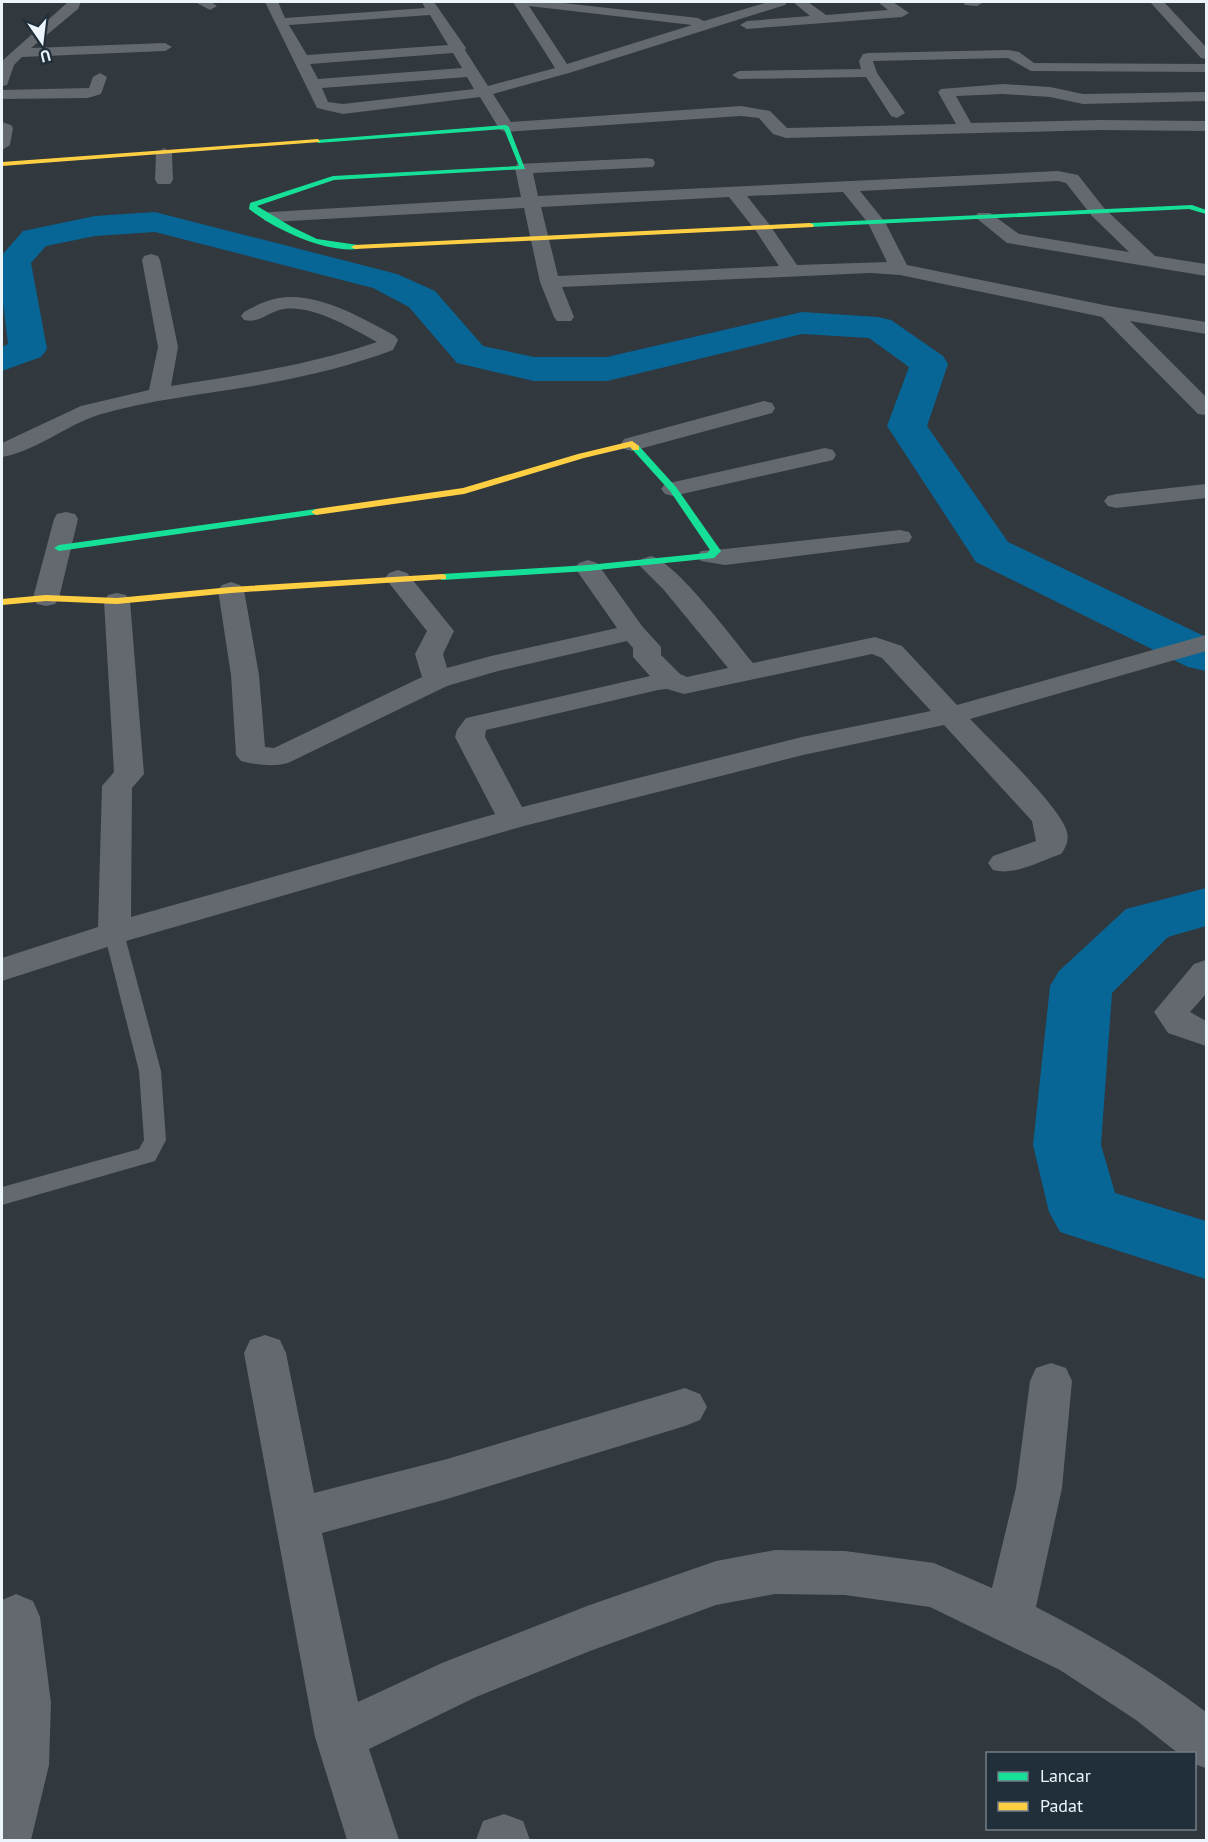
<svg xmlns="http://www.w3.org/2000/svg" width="1208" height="1842" font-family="'PT Sans',sans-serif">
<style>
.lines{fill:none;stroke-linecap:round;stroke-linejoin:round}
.river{fill:#076696;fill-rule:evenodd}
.lane{fill:#63696e;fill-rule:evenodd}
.street{fill:#63696e;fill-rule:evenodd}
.fast{fill:#16e098;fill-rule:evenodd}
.slow{fill:#ffcf43;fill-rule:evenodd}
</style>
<rect width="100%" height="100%" fill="#31383e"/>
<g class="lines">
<g class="river">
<path d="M 155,212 L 397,274 L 435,291 L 483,346 L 534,357 L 607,357 L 802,312 L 878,317 L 891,320 L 943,356 L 948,364 L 927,426 L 1008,542 L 1206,637 L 1206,671 L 1188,667 L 976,562 L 887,426 L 909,367 L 869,338 L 802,334 L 607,381 L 534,381 L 457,363 L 409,307 L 373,288 L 155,232 L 95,236 L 46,246 L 31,263 L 47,349 L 41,357 L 2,371 L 2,347 L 8,344 L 2,295 L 2,255 L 23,231 L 95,216 Z"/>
<path d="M 1206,888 L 1206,926 L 1168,937 L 1112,993 L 1101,1145 L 1115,1193 L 1206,1221 L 1206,1279 L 1060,1232 L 1049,1212 L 1033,1145 L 1050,986 L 1059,971 L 1126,909 Z"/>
</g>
<path class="lane" d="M 114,927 L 121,928 L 124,933 L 161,1071 L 166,1140 L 155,1161 L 2,1205 L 2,1187 L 139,1149 L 144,1140 L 139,1071 L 104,933 L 107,928 Z"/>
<g class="street">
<path d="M 68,2 L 81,2 L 78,9 L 31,48 L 165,43 L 172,47 L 165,51 L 22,57 L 14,65 L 7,85 L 2,86 L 2,61 Z"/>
<path d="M 195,2 L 211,2 L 217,6 L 210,10 Z"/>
<path d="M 265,2 L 278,2 L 285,18 L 425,8 L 422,2 L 434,2 L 466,48 L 465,50 L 488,86 L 555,68 L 513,2 L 554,2 L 698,18 L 704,21 L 768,2 L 787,2 L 785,5 L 569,73 L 493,94 L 511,122 L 741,106 L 770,111 L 787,128 L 956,124 L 938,92 L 941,89 L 1003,84 L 1050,87 L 1083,94 L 1206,92 L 1206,101 L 1083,104 L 1050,97 L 1003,94 L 956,96 L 971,123 L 1100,120 L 1206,121 L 1206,131 L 1100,130 L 786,138 L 773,134 L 759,118 L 741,116 L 506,132 L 500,130 L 480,97 L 343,114 L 317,108 ZM 529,6 L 692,25 L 567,64 ZM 430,15 L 448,45 L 307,55 L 289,25 ZM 453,53 L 462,68 L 318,79 L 310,64 ZM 467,77 L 474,89 L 343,104 L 328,102 L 322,88 Z"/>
<path d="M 793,2 L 808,2 L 826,15 L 888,10 L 878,2 L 893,2 L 909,13 L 902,17 L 747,29 L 740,25 L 747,21 L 810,16 Z"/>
<path d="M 963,2 L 984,2 L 977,6 L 965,5 Z"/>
<path d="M 1150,2 L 1164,2 L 1206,47 L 1206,59 L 1201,58 Z"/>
<path d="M 1008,50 L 1019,52 L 1034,63 L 1206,64 L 1206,72 L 1031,71 L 1008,58 L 873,61 L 877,73 L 905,113 L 897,118 L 891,116 L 866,77 L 739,79 L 732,75 L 739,71 L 861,69 L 859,61 L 863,54 L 868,53 Z"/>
<path d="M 100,73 L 107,77 L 101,94 L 88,98 L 2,99 L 2,90 L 89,88 L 93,77 Z"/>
<path d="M 2,122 L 11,125 L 13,128 L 10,145 L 2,150 Z"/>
<path d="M 164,148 L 172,153 L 173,180 L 170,184 L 158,184 L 155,180 L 156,153 Z"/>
<path d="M 647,158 L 653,159 L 655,163 L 653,167 L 533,173 L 538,196 L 1058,171 L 1078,175 L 1104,208 L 1155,256 L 1206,264 L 1206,276 L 1007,243 L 975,217 L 978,213 L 990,213 L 1019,234 L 1129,252 L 1092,216 L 1066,183 L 1058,181 L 860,191 L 885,222 L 907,265 L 1109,306 L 1206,322 L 1206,334 L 1130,321 L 1206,397 L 1206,415 L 1198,414 L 1102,317 L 900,275 L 870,273 L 562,287 L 574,317 L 571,321 L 557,321 L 554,317 L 540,282 L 524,208 L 271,222 L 265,221 L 262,217 L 265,213 L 271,212 L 521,197 L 515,168 L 517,164 ZM 843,192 L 868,223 L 887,262 L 797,265 L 769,224 L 747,196 ZM 729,197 L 756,231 L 779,266 L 558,276 L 541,207 Z"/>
<path d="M 151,254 L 158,256 L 160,260 L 178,347 L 171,386 C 241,375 310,365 377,342 C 351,328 314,305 284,309 C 269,311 260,324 244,320 L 241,316 L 244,312 C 255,306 266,300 279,298 C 318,292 362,318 395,336 L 398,340 L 393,350 C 353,365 312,375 269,383 C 212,394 154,398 98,415 C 65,426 36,451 2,457 L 2,443 L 81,406 L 149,390 L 158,347 L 142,260 L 144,256 Z"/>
<path d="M 764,401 L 772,403 L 775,408 L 772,413 L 632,451 L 624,449 L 621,444 L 624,439 Z"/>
<path d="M 825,448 L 833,450 L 836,455 L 833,460 L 673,496 L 665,494 L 661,489 L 665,484 Z"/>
<path d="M 1206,484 L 1206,498 L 1116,508 L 1108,506 L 1104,501 L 1108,496 L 1116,494 Z"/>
<path d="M 66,512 L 75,514 L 78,519 L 59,598 L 55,604 L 46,606 L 37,604 L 33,598 L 54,519 L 57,514 Z"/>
<path d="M 900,530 L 909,532 L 912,537 L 909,542 L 725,565 L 701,561 L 697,556 L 701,551 L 725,549 Z"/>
<path d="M 651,556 C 677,563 733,639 753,663 L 875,637 L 902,646 L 957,705 L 1206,635 L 1206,651 L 970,719 C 991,741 1061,807 1067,832 C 1069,841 1066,847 1061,854 C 1040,861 1015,876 993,870 L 988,863 L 993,856 L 1036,841 L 1032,821 L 944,725 L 803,755 L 524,826 L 126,941 L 2,981 L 2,958 L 98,927 L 102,786 L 114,772 L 104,601 L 108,595 L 117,593 L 126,595 L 130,601 L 144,774 L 132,788 L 131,917 L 495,814 L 455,737 L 457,730 L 466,718 L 650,676 L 633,657 L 633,648 L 627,641 L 498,671 L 447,686 L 288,763 C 273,767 256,765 241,761 L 236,755 L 231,675 L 218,590 L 222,585 L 231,582 L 240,585 L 244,590 L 259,675 L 265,747 L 274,748 L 422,677 L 415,654 L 427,631 L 385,578 L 389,573 L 398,570 L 407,573 L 454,631 L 443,654 L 447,668 L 491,656 L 617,628 L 575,568 L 579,563 L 588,560 L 597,563 L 642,626 L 661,647 L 661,655 L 680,674 L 687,677 L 728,668 L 663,589 L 638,564 L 642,559 ZM 872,654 L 882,658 L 931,711 L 802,737 L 522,807 L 485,737 L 486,730 L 658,690 L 667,689 L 684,694 Z"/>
<path d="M 1206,960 L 1206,994 L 1190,1012 L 1206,1021 L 1206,1046 L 1168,1033 L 1154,1012 L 1194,964 Z"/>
<path d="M 265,1335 L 280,1340 L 286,1353 L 314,1493 L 447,1459 L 685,1388 L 700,1394 L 707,1407 L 700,1420 L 685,1426 L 447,1499 L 322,1533 L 358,1702 L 442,1663 L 587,1606 L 716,1561 L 775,1550 L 845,1551 L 934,1563 L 992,1588 L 1016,1488 L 1030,1381 L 1036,1368 L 1051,1363 L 1066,1368 L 1072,1381 L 1062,1488 L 1036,1607 C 1097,1638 1152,1671 1206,1712 L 1206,1768 L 1194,1764 L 1194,1754 L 1179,1754 L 1136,1720 L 1060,1670 L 930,1607 L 845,1595 L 775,1594 L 716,1605 L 590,1651 L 476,1697 L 369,1749 L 399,1840 L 347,1840 L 315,1737 L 244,1353 L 250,1340 Z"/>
<path d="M 16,1594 L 33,1601 L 40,1617 L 51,1703 L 49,1765 L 31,1840 L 2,1840 L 2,1600 Z"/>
<path d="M 504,1814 L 523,1821 L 530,1840 L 476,1840 L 483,1821 Z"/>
</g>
<g class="fast">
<path d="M 506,125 L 509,127 L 525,169 L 334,180 L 257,206 L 292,227 L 317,239 L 358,245 L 358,249 C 325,253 274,229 249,209 L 250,203 L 333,176 L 519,166 L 504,129 L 318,143 L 316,140 Z"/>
<path d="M 1192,205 L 1206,210 L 1206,214 L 1189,209 L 810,227 L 806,225 L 810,223 Z"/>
<path d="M 636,445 L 639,446 L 676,487 L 721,551 L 714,558 L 588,571 L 442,580 L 437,577 L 442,574 L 588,565 L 707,553 L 710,550 L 670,491 L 631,448 Z"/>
<path d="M 316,509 L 321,512 L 319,514 L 59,551 L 54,548 L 59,545 Z"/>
</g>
<g class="slow">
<path d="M 318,139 L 320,142 L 2,166 L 2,162 Z"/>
<path d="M 810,223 L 814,225 L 813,227 L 355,249 L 351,247 L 355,245 Z"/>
<path d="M 632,441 L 639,446 L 639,450 L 633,450 L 630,447 L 584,458 L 464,494 L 316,515 L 311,512 L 316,509 L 463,488 L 578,454 Z"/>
<path d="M 442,574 L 446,575 L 446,579 L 231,593 L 117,604 L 46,601 L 2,605 L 2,599 L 46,595 L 117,598 L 231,587 Z"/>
</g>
</g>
<rect width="1208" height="1842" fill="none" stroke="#ecf5fc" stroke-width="6"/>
<rect x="986" y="1752" width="210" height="78" fill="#212f3a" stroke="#727e88" stroke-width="1.5"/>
<rect x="998" y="1772" width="30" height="9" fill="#16e098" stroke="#727e88" stroke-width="1.5"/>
<text x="1040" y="1782" font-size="18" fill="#ecf5fc">Lancar</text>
<rect x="998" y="1802" width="30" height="9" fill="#ffcf43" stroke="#727e88" stroke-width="1.5"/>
<text x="1040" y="1812" font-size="18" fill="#ecf5fc">Padat</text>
<g transform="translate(42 42) rotate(166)" stroke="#212f3a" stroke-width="4.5" paint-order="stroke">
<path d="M0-4.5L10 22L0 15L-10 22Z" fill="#ecf5fc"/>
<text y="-9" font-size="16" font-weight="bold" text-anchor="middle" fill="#ecf5fc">U</text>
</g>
</svg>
